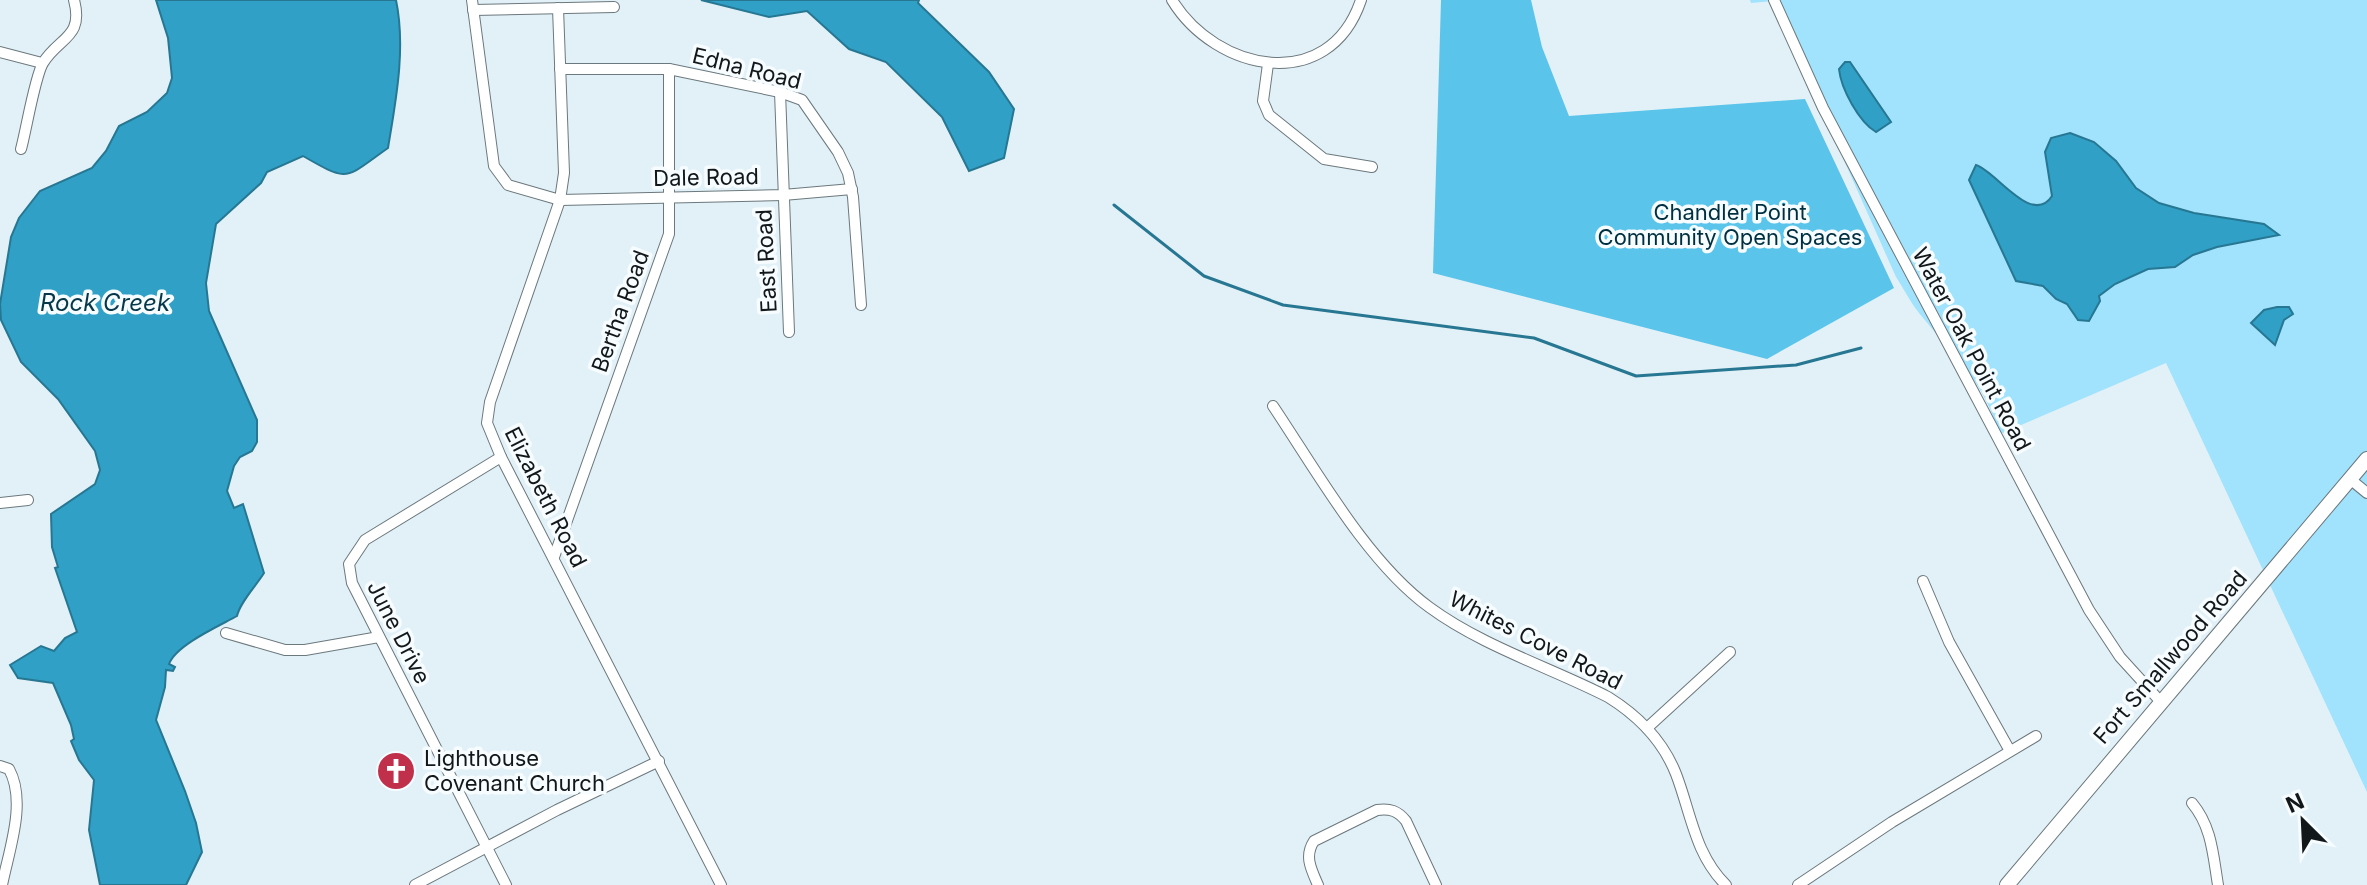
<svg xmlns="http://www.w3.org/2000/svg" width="2367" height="885" font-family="Inter,sans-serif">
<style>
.green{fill:#a1e2fc}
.forest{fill:#5ac4eb}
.water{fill:#30a0c6;stroke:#277792;stroke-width:2}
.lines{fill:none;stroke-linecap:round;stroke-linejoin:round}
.stream{stroke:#277792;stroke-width:3}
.minor-casing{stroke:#6b787d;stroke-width:12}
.secondary-casing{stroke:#6b787d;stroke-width:16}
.minor{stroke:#fff;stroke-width:10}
.secondary{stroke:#fff;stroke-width:14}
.labels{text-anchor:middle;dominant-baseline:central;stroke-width:7;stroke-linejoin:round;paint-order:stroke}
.street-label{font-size:22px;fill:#121719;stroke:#f6fcff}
.park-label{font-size:22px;fill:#003040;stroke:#f6fcff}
.poi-label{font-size:22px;fill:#121719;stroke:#f6fcff;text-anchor:start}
.water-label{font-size:24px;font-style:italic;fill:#073849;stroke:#f6fcff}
</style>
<rect width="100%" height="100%" fill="#e2f1f7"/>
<path class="green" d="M 1750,0 L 2367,0 L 2367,792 L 2166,363 L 2000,434 C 1981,378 1959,362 1924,319 C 1913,307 1905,291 1896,277 L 1773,1 L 1751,3 Z"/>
<path class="forest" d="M 1441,0 L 1531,0 L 1542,47 L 1569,116 L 1805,99 L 1894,288 L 1767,359 L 1433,273 Z"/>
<g class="water">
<path d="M 156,0 L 396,0 C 406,48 396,100 388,148 C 344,179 350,183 303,156 L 267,172 L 261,183 L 216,224 L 206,283 L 209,311 L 257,420 L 257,442 L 252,451 L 240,457 L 234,466 L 227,491 L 234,508 L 243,504 L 264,573 C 256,586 240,602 237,616 C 219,626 176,645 169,664 L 175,667 L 173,671 L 166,670 L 165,687 L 156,720 L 185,791 L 196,823 L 202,852 L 186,885 L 100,885 L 89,830 L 94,780 L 79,760 L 71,741 L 74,739 L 71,725 L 53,683 L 18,678 L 10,665 L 41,646 L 54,651 L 65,638 L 77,632 L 55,568 L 58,567 L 52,547 L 51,514 L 95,484 L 100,470 L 95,451 L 58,399 L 21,362 L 1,320 L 0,304 L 11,237 L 19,218 L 40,191 L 92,168 L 106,151 L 119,126 L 147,112 L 167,93 L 172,78 L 168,38 Z"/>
<path d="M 701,0 L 919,0 L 918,3 L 989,72 L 1014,109 L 1004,158 L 969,171 L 942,117 L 886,62 L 849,49 L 807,11 L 769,17 Z"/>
<path d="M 1845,62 L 1850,62 L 1891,122 L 1876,132 C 1859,122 1841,89 1839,69 Z"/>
<path d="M 2070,133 L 2094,142 L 2116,161 L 2136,188 L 2159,203 L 2194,213 L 2264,224 L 2279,235 L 2217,247 L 2193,255 L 2175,267 L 2148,269 L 2115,284 L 2099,296 L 2100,301 L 2089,321 L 2078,320 L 2067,304 L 2056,299 L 2043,286 L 2016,281 L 1969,180 L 1976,165 C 1995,170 2032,227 2052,196 L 2045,152 L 2051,138 Z"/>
<path d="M 2277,307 L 2289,307 L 2293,314 L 2284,320 L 2275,345 L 2251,323 L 2264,310 Z"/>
</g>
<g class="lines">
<path class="stream" d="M 1114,205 L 1204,276 L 1283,305 L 1534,338 L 1636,376 L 1796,365 L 1861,348"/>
<defs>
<g id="minor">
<path d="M 472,0 L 494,166 L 508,185 L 560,200 L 783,195 L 852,189"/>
<path d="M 1172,0 C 1216,72 1329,95 1361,0"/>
<path d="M 1774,0 L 1823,108 L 2089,610 L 2120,657 L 2160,701"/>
<path d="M 558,8 L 564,173 L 560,200 L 490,402 L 487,423 L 501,457 L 721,885"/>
<path d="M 473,10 L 614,7"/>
<path d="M 0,52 L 42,63"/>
<path d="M 1268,64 L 1263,101 L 1269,115 L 1324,159 L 1372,167"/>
<path d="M 560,69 L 669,69 L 780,92 L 802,100 L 838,152 L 848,173 L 853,197 L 861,305"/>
<path d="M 780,92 L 789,332"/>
<path d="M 21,149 C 26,131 35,76 43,63 C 59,37 84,38 74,0"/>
<path d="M 1273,406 C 1316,470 1367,562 1429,607 C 1482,646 1549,667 1608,697 C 1637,715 1663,741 1676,774 C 1691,813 1695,855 1726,885"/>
<path d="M 501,457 L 365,540 L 349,564 L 352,583 L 506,885"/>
<path d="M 2350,479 L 2367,493"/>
<path d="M 0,503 L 28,500"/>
<path d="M 554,557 L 669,234 L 669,69"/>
<path d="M 1923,581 L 1949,642 L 2010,751"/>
<path d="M 226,633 L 285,650 L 305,650 L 379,637"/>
<path d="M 1647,728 L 1730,652"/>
<path d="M 0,766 L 9,769 C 27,802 9,850 2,885"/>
<path d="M 2192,803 C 2212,827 2213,855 2218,885"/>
<path d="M 415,885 L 557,810 L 659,761"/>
<path d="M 1318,885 C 1311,869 1304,856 1314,841 L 1377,810 C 1390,808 1398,811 1406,821 L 1436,885"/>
<path d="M 1798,885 L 1892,822 L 2036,736"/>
</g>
<path id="secondary" d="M 2007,885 L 2367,459"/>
</defs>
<use href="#minor" class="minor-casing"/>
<use href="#secondary" class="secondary-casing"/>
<use href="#minor" class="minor"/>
<use href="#secondary" class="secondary"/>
</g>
<defs>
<symbol id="church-disc" viewBox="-11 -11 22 22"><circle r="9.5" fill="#c0304b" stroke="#f6fcff"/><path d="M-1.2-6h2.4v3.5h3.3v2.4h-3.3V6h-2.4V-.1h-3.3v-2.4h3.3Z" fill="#fff"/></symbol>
</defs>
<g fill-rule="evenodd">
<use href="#church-disc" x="374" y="749" width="44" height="44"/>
</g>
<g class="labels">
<g class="street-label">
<text transform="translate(747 68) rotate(14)">Edna Road</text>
<text transform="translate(706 177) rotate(-1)">Dale Road</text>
<text transform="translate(766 261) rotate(-93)">East Road</text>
<text transform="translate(620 311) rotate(-70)">Bertha Road</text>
<text transform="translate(1972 349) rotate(62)">Water Oak Point Road</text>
<text transform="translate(546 497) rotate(63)">Elizabeth Road</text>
<text transform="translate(399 632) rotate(63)">June Drive</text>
<text transform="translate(1536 640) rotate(27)">Whites Cove Road</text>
<text transform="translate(2170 657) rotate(-49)">Fort Smallwood Road</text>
</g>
<g class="park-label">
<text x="1730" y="212">Chandler Point<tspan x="1730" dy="25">Community Open Spaces</tspan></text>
</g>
<g class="poi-label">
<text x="424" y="758">Lighthouse<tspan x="424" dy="25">Covenant Church</tspan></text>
</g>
<g class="water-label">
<text x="105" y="302">Rock Creek</text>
</g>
</g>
<g transform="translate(2303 821) rotate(336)" stroke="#f6fcff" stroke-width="6" paint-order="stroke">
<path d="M0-6L14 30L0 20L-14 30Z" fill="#121719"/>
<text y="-12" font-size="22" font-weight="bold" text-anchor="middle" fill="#121719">N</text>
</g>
</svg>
